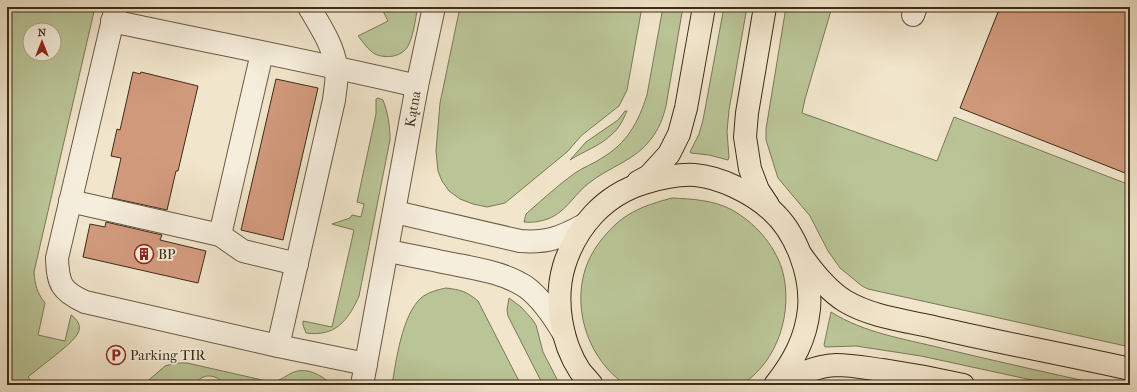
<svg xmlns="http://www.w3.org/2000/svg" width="1137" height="392" font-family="'IM FELL French Canon',serif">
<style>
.green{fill:#bac597;stroke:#7c7857;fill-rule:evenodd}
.building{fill:#d29a7d;stroke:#3e2c17}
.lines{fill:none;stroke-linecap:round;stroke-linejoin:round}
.minor-casing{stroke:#6b5a44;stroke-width:24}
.major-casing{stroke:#3e2c17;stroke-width:24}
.highway-casing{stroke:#3e2c17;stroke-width:24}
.minor{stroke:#f6eedd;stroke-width:22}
.major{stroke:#f1e5cb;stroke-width:22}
.highway{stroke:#f1e5cb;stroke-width:22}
.labels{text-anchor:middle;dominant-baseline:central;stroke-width:3.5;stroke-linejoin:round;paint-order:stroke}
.street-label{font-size:14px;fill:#3e2c17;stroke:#f6eedd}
.poi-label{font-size:14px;fill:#3e2c17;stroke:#f6eedd;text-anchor:start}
</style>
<rect width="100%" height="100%" fill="#f1e5cb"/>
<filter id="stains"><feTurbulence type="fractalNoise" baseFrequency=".005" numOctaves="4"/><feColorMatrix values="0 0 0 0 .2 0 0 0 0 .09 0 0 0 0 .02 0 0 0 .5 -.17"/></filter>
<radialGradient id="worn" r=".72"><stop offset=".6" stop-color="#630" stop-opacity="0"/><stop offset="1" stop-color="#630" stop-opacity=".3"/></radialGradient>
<g class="green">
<path d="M 7,7 L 95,7 L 34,272 C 35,285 37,293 45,303 L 38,335 L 65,341 L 71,315 C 77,319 82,326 78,333 C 74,343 38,368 28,377 L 35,385 L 7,385 ZM 30,30 L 54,30 L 54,54 L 30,54 Z"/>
<path d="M 381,7 L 418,7 C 415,19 414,35 408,46 C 402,57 386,59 375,54 C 368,50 363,42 358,36 L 388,21 Z"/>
<path d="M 460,7 L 642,7 L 627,90 L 619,106 L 582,135 L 567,152 L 505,203 L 487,207 L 473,204 L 460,199 L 449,191 L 442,181 L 438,171 L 436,151 L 440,103 Z"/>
<path d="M 663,7 L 683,7 L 666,106 C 663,118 659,129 651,139 C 636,160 609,167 589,183 C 576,193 568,208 554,216 C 545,221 534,223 524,222 L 526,214 C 542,200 558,185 575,173 C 584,167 593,164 602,158 C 627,143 638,123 647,95 Z"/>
<path d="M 724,7 L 747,7 L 729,110 L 727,132 L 729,157 L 728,160 L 709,155 L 691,153 L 690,152 L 699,134 L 703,120 Z"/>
<path d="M 786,7 L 832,7 L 805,99 L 802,113 L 937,161 L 954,117 L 1130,185 L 1130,347 L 868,289 L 862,286 L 840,268 L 828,251 L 810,216 L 778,178 L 766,140 L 766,129 Z"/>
<path d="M 378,98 L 383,100 C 388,113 390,126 390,140 L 359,296 C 348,321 335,337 306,333 L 303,325 L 303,321 L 332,327 L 354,230 L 332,224 L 350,218 L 352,215 L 361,217 L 364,204 L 357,202 L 376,114 L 376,99 Z"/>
<path d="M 625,111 L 627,111 C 623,120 619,129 611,135 C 600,146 584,151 570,160 L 586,142 L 618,120 Z"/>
<path d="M 672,198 C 692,199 714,200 732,210 C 754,222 774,244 782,269 C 794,311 778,362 741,385 L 626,385 C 590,361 572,312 585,270 C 591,251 603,236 617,223 C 633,209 653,203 672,198 Z"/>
<path d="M 446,288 C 461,290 466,291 478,301 L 521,385 L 392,385 C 396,361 402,315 421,298 C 428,292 437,290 446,288 Z"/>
<path d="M 509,298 L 521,307 L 532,319 L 536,325 L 543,352 L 560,385 L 543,385 L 508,316 L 507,310 Z"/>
<path d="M 831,312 C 864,333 905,339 941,348 C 995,361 1049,373 1103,385 L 1055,385 L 921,356 L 856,346 L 825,347 L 824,345 Z"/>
<path d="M 176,363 L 187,363 L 271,382 C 281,381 286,375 294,372 C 308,367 323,376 332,385 L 225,385 C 217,374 202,372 195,385 L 143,385 L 165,366 Z"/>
</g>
<g class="building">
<path d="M 1000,7 L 1130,7 L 1130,175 L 960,108 Z"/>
<path d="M 133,72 L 140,74 L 141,72 L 198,86 L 178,171 L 176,171 L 167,210 L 112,198 L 121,158 L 111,156 L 117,129 L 120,130 Z"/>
<path d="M 276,79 L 318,88 L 283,240 L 241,230 Z"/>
<path d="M 106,222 L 162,235 L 160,240 L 206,251 L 198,283 L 83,257 L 90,224 L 105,227 Z"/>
</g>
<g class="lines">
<defs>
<g id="minor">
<path d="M 116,7 L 57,258 C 58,284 61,291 85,302 L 278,346 L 334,100 C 335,90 338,77 336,66 C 333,45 320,26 309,7"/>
<path d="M 913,15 L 916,7"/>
<path d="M 112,21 C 214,43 316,62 417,86"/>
<path d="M 70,201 L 220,235 L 243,251 L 297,264"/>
<path d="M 395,212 L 520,241 C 547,243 560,238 584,225"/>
<path d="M 220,235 L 262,53"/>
<path d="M 388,251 C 410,255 432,260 453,264 C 478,269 505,273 526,287 C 542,299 554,317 564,334"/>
<path d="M 278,346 L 366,364"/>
<path d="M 362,385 L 417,86 L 434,7"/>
</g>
<g id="major">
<path d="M 765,7 L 747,113 L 745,137 L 750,169 L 758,190 L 768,205"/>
<path d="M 638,182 L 649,176 L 669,154 L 679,134 L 686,108 L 704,7"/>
<path d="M 592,385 C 588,380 584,376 580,371 C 561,342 554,300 564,266 C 576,227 604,195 644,183 C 660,178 678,174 695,175 C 720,177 752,193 771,210 C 796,232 812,275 809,309 C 806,339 793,362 775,385"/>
</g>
<g id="highway">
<path d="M 801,255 C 813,272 827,290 845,301 C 870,316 901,320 929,326 C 996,342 1063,354 1130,369"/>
<path d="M 778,385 C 796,375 815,366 836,365 C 851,365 867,368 882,370 C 909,374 936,379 963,385"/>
</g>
</defs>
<use href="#minor" class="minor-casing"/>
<use href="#major" class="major-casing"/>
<use href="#highway" class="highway-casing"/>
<use href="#minor" class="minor"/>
<use href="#major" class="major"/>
<use href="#highway" class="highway"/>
</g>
<defs>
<symbol id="building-ring" viewBox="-11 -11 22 22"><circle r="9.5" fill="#f6eedd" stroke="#8f2418" stroke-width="1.5"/><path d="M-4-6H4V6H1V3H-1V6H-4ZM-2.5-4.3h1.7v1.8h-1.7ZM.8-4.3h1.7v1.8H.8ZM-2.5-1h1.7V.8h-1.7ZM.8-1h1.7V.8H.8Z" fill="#8f2418"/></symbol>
<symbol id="parking-ring" viewBox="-11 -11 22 22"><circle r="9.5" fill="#f6eedd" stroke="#8f2418" stroke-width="1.5"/><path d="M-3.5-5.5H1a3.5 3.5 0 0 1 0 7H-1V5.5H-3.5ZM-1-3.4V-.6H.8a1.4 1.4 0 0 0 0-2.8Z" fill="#8f2418"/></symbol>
</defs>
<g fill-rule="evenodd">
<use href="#building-ring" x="133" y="243" width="22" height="22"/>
<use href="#parking-ring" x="105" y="344" width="22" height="22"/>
</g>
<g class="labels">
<g class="street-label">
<text transform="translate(413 109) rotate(-80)">Kątna</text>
</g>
<g class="poi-label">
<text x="158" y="254">BP</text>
<text x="130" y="355">Parking TIR</text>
</g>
</g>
<rect width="1137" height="392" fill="none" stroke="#f1e5cb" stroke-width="24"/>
<rect x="8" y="8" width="1121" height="376" fill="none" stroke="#3e2c17" stroke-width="2"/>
<rect x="12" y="12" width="1113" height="368" fill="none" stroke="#3e2c17"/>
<g transform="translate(42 42)"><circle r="19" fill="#f6eedd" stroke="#aca08e"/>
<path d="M0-3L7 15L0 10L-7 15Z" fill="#8f2418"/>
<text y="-6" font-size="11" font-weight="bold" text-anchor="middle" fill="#3e2c17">N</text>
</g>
<rect width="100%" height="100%" filter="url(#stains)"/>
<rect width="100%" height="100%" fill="url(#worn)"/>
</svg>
